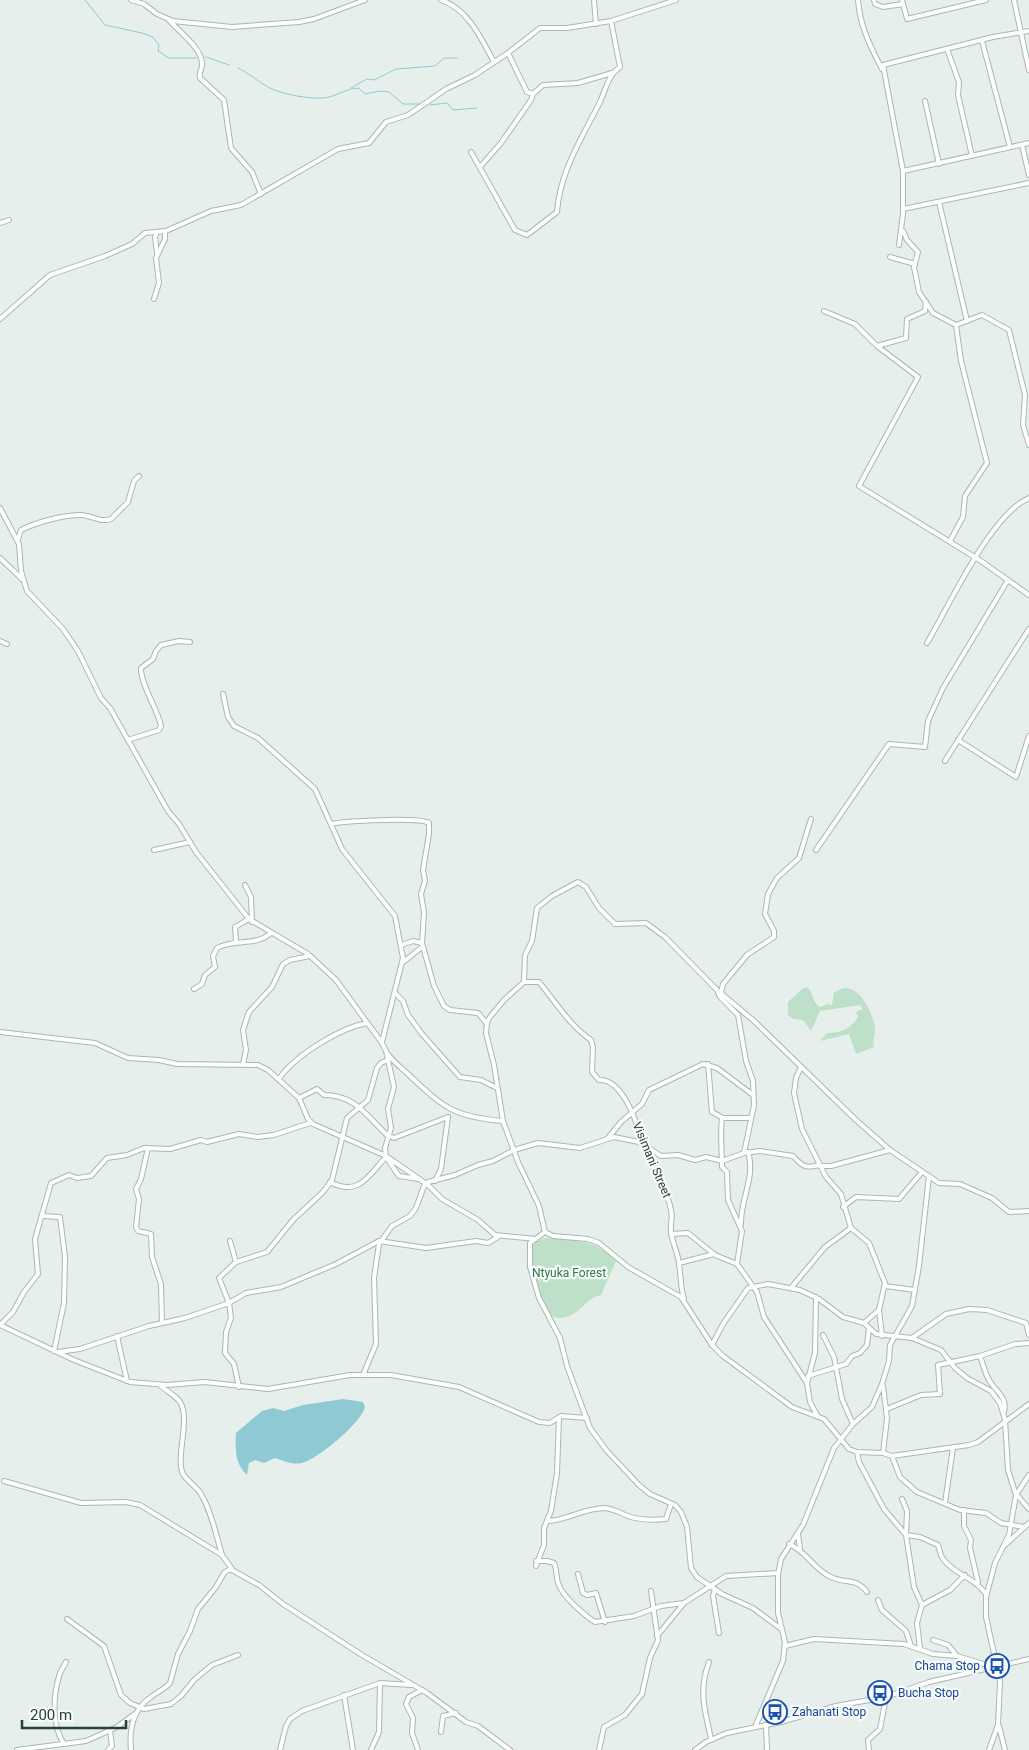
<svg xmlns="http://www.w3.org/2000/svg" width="1029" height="1750" font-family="Roboto,sans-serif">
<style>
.green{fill:#bfe0c8}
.water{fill:#8ec9d4}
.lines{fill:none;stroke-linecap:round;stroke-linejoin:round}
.stream{stroke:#8ec9d4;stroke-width:1}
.minor-casing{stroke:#a8b8b2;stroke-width:6}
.minor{stroke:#fff;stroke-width:4}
.labels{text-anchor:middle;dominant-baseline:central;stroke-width:4.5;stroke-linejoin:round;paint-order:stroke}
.street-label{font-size:12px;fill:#24423a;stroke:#f7fbf9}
.park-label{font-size:12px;fill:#2d7a4b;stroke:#f7fbf9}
.transit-label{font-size:12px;fill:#164399;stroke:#f7fbf9;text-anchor:start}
</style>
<rect width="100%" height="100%" fill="#e6efeb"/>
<g class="green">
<path d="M 807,987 C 814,993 812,1003 820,1007 L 827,1004 L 832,1005 L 834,992 C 840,991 840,988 845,988 C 862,988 872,1013 875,1027 C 876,1034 872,1040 874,1047 L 856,1054 L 849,1034 L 820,1041 L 827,1033 C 839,1034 852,1028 858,1017 L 856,1012 L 863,1009 L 860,1005 L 820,1011 L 811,1031 L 803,1020 L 793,1019 L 788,1015 L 788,1002 L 802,989 Z"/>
<path d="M 546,1238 C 576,1241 594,1238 616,1261 L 601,1295 C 588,1297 584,1308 573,1314 C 550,1327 541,1305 538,1287 C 535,1271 526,1259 534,1242 Z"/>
</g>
<path class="water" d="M 343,1399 L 363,1402 L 365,1407 C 361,1423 318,1459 302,1463 C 291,1465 285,1461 275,1458 L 264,1463 L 255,1460 L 249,1463 L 247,1475 C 235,1464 235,1449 236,1433 L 262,1411 L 273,1408 L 284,1411 L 303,1405 Z"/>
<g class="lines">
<g class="stream">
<path d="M 85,0 L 105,25 L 142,33 L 153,37 L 159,45 L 158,51 L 169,58 L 196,58"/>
<path d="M 206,57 L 229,65"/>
<path d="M 238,68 C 250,74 257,81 268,87 C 280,94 315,101 329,97 C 340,94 346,89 359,88 L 365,94 L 380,91 L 389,92 L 403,104 L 420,104"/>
<path d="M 351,88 L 367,79 L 374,80 L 396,69 L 435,66 L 444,58 L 457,58"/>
<path d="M 430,105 L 447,103 L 453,110 L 477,108"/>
</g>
<defs>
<g id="minor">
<path d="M 131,0 L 144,4 L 157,14 L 173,21 L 232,27 L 299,22 L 314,19 L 365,0"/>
<path d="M 441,0 C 468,9 481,38 494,62"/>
<path d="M 594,0 L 596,24"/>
<path d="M 858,0 C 860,26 870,46 882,69"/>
<path d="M 874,0 L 875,4 L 883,7 L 903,4"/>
<path d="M 902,0 L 907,19 L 986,0"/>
<path d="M 1014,0 L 1029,70"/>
<path d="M 169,20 C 178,31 201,47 202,63 C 203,69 198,72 200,78 L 224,100 L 231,148 L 252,172 L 261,194"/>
<path d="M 982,41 L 1010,147"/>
<path d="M 947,49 L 959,82 L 958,95 L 972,156"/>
<path d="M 508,53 L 527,92 L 533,94"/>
<path d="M 925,101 L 939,164"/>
<path d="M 1022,145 L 1029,175"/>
<path d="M 471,152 L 515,230 L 527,235 L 557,212 C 560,171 582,138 600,102 C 606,89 608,75 620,67 L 611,21"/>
<path d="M 480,167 L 501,143 L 531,100 L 533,94 L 543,85 L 578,83 L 612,73"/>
<path d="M 903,171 L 1029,143"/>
<path d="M 939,202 L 967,321"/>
<path d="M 903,209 L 1029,183"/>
<path d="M 0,223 L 9,220"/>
<path d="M 903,231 L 907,240 L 918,252 L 914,267 L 919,292 L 933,313 L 956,325 L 982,315 L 1009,330 L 1025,395 L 1023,425 L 1029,445"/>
<path d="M 157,232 L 155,237 L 157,253"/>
<path d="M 899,245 L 903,214 L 903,171 L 883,65 L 993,37 L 1029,31"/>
<path d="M 890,257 L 915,264"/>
<path d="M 154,299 L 159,283 L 156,258 L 165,239 L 165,232"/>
<path d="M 824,311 L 855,324 L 877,346 L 918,377 L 859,486 L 981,561 L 1029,595"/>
<path d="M 0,319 L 50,275 L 105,256 L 132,244 L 145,233 L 166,231 L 211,211 L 241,205 L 338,149 L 369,143 L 386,122 L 408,115 L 446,89 L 475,75 L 508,53 L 540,28 L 567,28 L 611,21 L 676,0"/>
<path d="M 877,346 L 906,338 L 907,319 L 925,311 L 926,302"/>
<path d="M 0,508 L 19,544 L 21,571 L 27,591 L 63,629 L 78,651 L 101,698 L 110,708 L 168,811 L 179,824 L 196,852 L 249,919 L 308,954 L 336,980 L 382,1043 L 386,1051 L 394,1087 L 388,1109 L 391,1128 L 385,1148 L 386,1157 L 399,1176 L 419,1179"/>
<path d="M 18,539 L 21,530 C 37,522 63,515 81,515 C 92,515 99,523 111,519 L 128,502 L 134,481 L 139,476"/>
<path d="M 950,541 L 963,517 L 965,496 L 987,463 L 961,361 L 956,325"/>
<path d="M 0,558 L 22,579"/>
<path d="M 0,641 L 7,644"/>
<path d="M 927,643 C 949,606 991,514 1029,498"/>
<path d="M 223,694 L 228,717 L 234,726 L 258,738 L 315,789 L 342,849 L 395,916 L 403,958 L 382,1042"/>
<path d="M 128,740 L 159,730 L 161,726 C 158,710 140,683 141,668 L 153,659 L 156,651 L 161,645 L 179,641 L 190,642"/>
<path d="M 958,740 L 1016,777 L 1029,736"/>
<path d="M 945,761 L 1029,629"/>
<path d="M 331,824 C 345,821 419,817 429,823 L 429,834 L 423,870 L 425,881 L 421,894 L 424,913 L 422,943 L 434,986 L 444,1006 L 450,1010 L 478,1013 L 487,1024"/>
<path d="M 154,850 L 190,842"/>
<path d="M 816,850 L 889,744 L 925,747 L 928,721 L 943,688 L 1008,580"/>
<path d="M 245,885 L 251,897 L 252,922"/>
<path d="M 236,942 L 235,927 L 249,919"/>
<path d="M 401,945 L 413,941 L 422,943"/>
<path d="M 402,963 L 422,947"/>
<path d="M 524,982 L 539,982 C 555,1001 569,1025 591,1040 L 593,1047 L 592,1072 L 599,1080 C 628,1078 642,1143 652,1165 C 658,1180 668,1192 671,1210 C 673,1217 670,1225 671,1232 C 672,1241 676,1249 678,1258 C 681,1272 680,1286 684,1299"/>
<path d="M 194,989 L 202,984 L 205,975 L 215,967 L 213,956 L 217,948 C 235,938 255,947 271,933"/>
<path d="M 717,990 L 720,997 L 738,1015 L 746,1061 L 753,1081 L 754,1105 L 744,1153"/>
<path d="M 395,993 L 403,1001 L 408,1015 L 422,1034 L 460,1077 L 481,1080 L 497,1088"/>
<path d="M 721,993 L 723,984 L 747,955 L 774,937 L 774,931 L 765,914 L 768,894 L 777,878 L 799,858 L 811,819"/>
<path d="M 0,1032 L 95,1043 L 128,1058 L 159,1060 L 177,1064 L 258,1065 L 268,1070 L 299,1098 L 308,1119 L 313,1124 L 386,1156 L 428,1185 L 442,1199 L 478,1220 L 495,1235 L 536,1239"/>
<path d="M 387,1053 C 393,1062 402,1068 409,1075 C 444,1108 454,1117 503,1121"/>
<path d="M 243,1064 L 246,1050 L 243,1030 L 249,1012 L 272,987 L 283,964 L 290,960 L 310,956"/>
<path d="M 708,1064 L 712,1112 L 723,1118 L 751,1118"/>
<path d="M 801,1067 L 796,1078 L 794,1093 L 802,1129 L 826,1177 L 841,1194 L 851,1228 L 869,1243 L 885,1283 L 879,1310 L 882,1336"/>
<path d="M 279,1079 C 294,1056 340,1028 367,1023"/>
<path d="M 299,1098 L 317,1089 L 324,1095 C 355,1095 366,1115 387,1135 L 394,1138 L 448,1117"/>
<path d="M 722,1118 C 720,1133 722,1151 722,1167 L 727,1172 L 728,1200 L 742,1231 L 737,1264"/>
<path d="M 608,1138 L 621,1122 L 642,1104 L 649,1090 L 703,1064 L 717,1068 L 753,1095"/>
<path d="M 148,1148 L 141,1179 L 136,1189 L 139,1199 L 136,1227 L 138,1231 L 151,1234 L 152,1257 L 161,1284 L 162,1323"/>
<path d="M 820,1166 L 831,1166 L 890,1150"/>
<path d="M 435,1181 L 441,1169 L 448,1117"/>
<path d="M 330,1182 C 359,1197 368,1176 386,1157"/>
<path d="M 843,1207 L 856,1197 L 899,1199 L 922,1172"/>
<path d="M 1029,1211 L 1009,1212 L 992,1198 L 960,1184 L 939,1183 L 890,1150 L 856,1120 L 753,1020 L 717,990 L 665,937 L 646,923 L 615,924 L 599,908 L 586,887 L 578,882 L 552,896 L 537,908 L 532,941 L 525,955 L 524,982 L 504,1000 L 490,1017 L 487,1022 L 486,1033 L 494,1065 L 503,1121 L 518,1162 L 539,1206 L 545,1232 L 553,1236 L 588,1239 L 599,1243 L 628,1267 L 681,1297 L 712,1345 L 723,1356 L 792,1407 L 824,1419 L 849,1449 L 857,1452 L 883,1453 L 892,1456 L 969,1445 L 978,1442 L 1029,1404"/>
<path d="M 42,1216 L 60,1217 L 65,1257 L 64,1303 L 54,1351"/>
<path d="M 741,1224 C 740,1200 756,1177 748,1152"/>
<path d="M 545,1232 L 530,1243 L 530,1267 L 539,1298 L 560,1338 L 567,1366 L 590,1428 L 607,1451 L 639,1485 L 650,1494 L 675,1505 L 681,1512 L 687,1527 L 691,1568 L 697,1577 L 722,1594 L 753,1608 L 780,1628"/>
<path d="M 671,1234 L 688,1233 L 715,1255 L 737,1264 L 757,1292 L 764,1317 L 807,1383 L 810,1402 L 818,1417"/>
<path d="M 230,1241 L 236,1262"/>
<path d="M 679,1263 L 714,1254"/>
<path d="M 885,1286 L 915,1290"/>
<path d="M 791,1288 L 825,1247 L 851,1228"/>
<path d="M 864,1323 L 879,1310"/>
<path d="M 0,1325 L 74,1360 L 130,1382 L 167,1385 L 205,1382 L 268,1389 L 350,1375 L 391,1375 L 459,1387 L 539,1422 L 550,1423 L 561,1416 L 587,1418"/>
<path d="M 0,1325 L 13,1312 L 24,1292 L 38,1274 L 35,1239 L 51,1183 L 69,1175 L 77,1178 L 91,1176 L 107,1158 L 127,1155 L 144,1148 L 170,1149 L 201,1140 L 207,1142 L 239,1134 L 257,1137 L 274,1135 L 310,1123"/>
<path d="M 823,1335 L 834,1357 L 842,1399 L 853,1424"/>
<path d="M 117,1336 L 127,1381"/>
<path d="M 912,1338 L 946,1314 L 969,1309 L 987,1310 L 1026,1323 L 1029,1335"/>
<path d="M 712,1345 L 723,1324 L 748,1288 L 768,1284 L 800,1290 L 819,1299 L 843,1317 L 864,1323 L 876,1334 L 912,1338 L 941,1350 L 955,1368 L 967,1378 L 991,1391 L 1000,1403 L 1005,1420 L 1008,1470 L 1016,1495"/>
<path d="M 58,1352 L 80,1349 L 149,1326 L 185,1318 L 229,1303 L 246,1293 L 281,1287 L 336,1264 L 379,1241 L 426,1248 L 476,1241 L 488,1243 L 498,1237"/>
<path d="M 980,1356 C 983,1364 985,1373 989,1380 C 995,1391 1008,1397 1004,1412"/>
<path d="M 363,1375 L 376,1344 L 374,1278 L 379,1244 L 392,1226 L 410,1216 L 416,1208 L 424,1186 L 428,1182 L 455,1175 L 478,1165 L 493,1161 L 514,1150 L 538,1143 L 580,1148 L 614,1137 L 639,1142 L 661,1156 L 678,1155 L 695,1160 L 706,1157 L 722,1161 L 744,1153 L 760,1151 L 793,1156 C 802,1166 805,1169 819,1165"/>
<path d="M 808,1376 L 846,1364 L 852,1356 L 860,1353 L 867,1345 L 869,1328"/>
<path d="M 807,1383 L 815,1353 L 816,1297"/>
<path d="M 160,1385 C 166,1391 176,1396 180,1402 C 191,1419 175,1458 183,1474 C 187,1481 196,1486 201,1494 C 212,1513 216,1535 222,1555"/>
<path d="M 883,1386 L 887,1418 L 883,1453"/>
<path d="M 239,1387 L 234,1364 L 225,1353 L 226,1332 L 231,1318 L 229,1303 L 219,1278 L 236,1262 L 267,1252 L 293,1220 L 323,1192 L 332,1180 L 347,1118 L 368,1100 L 377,1068 L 381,1063 L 388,1060"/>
<path d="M 887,1409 L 921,1395 L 940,1394 L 938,1365 L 980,1356 L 1015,1344 L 1029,1343"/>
<path d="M 857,1452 L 859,1462 L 884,1509 L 906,1535 L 914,1587 L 922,1605 L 917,1623 L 920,1649"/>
<path d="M 892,1456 L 900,1477 L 917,1492 L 960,1510 L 986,1513 L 1001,1523 L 1024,1527"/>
<path d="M 4,1481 L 81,1503 L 126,1502 L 140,1505 L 222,1555 L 232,1569"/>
<path d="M 1016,1494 L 1029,1509"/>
<path d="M 902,1499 L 907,1511 L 906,1535 L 920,1537 L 938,1545 C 940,1550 940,1556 944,1560 C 955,1575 974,1577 986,1594"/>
<path d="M 945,1503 L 953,1448"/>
<path d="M 964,1510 L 964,1526 L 971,1540 L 970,1548 L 978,1582"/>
<path d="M 548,1521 C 568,1520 584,1508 605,1508 C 615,1509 621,1514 631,1517 C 641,1520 655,1520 666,1519 L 671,1504"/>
<path d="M 798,1534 L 800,1549"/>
<path d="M 789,1544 C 806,1551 813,1568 829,1576 C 844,1585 855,1576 867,1592"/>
<path d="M 1005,1545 L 1029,1523"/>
<path d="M 536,1561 L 547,1561 L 554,1563 C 557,1570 556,1576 558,1583 C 562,1596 584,1615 595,1622 L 634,1616 L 661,1606 L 684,1603 L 726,1576 L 778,1573"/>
<path d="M 536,1566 L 544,1545 L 544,1528 L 551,1511 L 557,1473 L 559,1418"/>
<path d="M 578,1574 L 583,1593 L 587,1595 L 596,1593 L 605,1622"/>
<path d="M 715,1589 L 713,1596 L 719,1633"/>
<path d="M 878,1600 L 882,1610 L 906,1631 L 911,1646"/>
<path d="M 922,1605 L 950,1590 L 965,1575"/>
<path d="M 67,1619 L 104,1646 L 121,1695 L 130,1703 L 144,1709 L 171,1704 L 181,1696 L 195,1679 L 212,1665 L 238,1655"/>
<path d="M 657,1636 L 684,1603"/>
<path d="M 933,1640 L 948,1645 L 957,1656"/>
<path d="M 785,1646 L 814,1639 L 904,1644 L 933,1654 L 957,1656 L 990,1666"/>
<path d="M 709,1662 C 698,1691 705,1710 711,1739"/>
<path d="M 344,1695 L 353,1750"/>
<path d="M 766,1725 L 767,1750"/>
<path d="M 999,1726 L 1005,1750"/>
<path d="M 755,1727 L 783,1661 L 785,1642 L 778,1613 L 778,1575 L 781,1559 L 803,1525 L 834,1448 L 853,1424 L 872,1407 L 882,1384 L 889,1361 L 890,1345 L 912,1306 L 919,1266 L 929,1176"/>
<path d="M 441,1732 L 443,1716 L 456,1713"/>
<path d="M 64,1744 C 51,1724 53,1695 60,1673 C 62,1669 64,1666 66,1662"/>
<path d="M 17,1750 L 86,1741 L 117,1727 L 136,1713"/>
<path d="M 108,1750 L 112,1746 L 110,1730"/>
<path d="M 131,1750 C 129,1730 133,1709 151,1697 C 157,1692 165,1689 170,1683 L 178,1654 L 190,1631 L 198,1609 L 216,1587 L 224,1573 L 230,1569 L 259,1585 L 283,1604 L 362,1655 L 427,1693 L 466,1722 L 478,1726 L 510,1750"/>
<path d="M 280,1750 L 286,1726 L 290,1719 L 302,1711 L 380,1683 L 411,1685"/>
<path d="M 371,1750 L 379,1732 L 380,1683"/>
<path d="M 418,1750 L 412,1733 L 413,1718 L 406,1704 L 409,1697 L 422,1690"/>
<path d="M 599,1750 L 604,1727 L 625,1715 L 642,1694 L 650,1658 L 658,1640 L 651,1591"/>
<path d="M 695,1750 L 706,1742 L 727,1733 L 781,1722 L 836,1706 L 886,1697 L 929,1682 L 1029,1659"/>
<path d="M 869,1750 L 868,1740 L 880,1729 L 886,1697"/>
<path d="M 989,1750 L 998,1725 L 1000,1681 L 986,1617 L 986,1597 L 995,1563 L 1009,1535 L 1016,1495 L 1029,1475"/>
</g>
</defs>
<use href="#minor" class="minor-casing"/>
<use href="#minor" class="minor"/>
</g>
<defs>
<symbol id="bus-ring" viewBox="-11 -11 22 22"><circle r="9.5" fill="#f7fbf9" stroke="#1a4fb4" stroke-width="1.5"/><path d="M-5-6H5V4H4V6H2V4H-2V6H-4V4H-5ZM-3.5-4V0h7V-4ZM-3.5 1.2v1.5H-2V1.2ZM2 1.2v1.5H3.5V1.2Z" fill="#1a4fb4"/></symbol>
</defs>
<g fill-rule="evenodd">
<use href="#bus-ring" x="983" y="1652" width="28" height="28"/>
<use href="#bus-ring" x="866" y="1679" width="28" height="28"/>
<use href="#bus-ring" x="761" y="1698" width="28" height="28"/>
</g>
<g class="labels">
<g class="street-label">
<text transform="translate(652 1160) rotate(67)">Visimani Street</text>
</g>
<g class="park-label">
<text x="569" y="1273">Ntyuka Forest</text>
</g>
<g class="transit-label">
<text x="980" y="1666" text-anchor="end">Chama Stop</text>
<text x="898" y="1693">Bucha Stop</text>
<text x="792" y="1712">Zahanati Stop</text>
</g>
</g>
<path d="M22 1720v8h104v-8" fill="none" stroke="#24423a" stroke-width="2.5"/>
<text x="30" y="1720" font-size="15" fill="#24423a" stroke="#f7fbf9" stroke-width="4" paint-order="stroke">200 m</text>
</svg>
